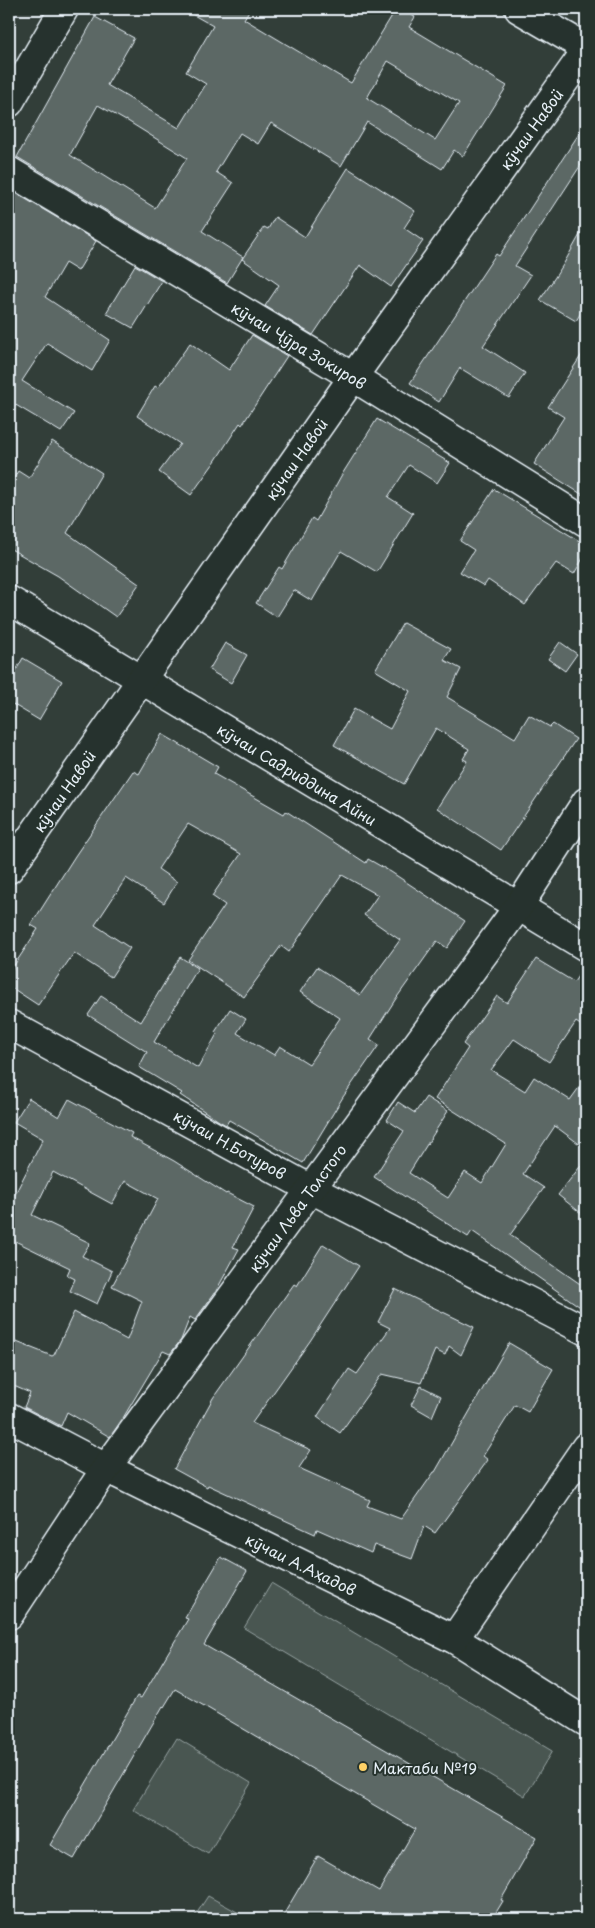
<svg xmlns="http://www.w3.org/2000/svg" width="595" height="1928" font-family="'Playpen Sans',sans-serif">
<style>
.green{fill:#495651;stroke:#98a4a4}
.building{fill:#5c6865;stroke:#e8f1f8;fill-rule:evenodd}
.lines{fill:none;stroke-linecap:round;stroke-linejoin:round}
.street-casing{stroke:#e8f1f8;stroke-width:31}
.secondary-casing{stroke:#e8f1f8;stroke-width:31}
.street{stroke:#26332d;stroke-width:28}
.secondary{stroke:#26332d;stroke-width:28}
.poi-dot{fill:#ffd166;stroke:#26332d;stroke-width:2}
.labels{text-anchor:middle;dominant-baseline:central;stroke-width:4;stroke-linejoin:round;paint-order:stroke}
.street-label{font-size:15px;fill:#e8f1f8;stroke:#26332d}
.poi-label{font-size:15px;fill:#e8f1f8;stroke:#26332d;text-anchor:start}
</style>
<rect width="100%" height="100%" fill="#323e39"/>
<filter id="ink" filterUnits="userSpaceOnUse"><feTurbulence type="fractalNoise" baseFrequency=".02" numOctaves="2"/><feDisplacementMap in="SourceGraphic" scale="10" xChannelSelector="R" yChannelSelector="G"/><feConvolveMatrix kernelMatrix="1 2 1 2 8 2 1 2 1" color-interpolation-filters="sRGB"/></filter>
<g filter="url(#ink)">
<g class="green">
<path d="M 271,1583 L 552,1751 L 525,1796 L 244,1628 Z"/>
<path d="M 177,1738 L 251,1783 L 208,1854 L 133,1810 Z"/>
<path d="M 208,1896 L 250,1919 L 193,1919 Z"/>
</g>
<g class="building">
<path d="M 183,9 L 250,9 L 244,19 L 351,83 L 396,9 L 400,9 L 415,17 L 409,27 L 507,86 L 463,156 L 454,150 L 442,169 L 367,122 L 341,166 L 271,123 L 258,144 L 240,133 L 216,172 L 233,183 L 202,231 L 243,257 L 227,283 L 17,157 L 95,17 L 134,38 L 107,85 L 179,128 L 206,84 L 186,72 L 213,26 ZM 388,61 L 459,103 L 435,140 L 367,98 ZM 98,105 L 126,121 L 126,120 L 187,158 L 155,208 L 70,155 Z"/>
<path d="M 586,123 L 586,157 L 515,266 L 531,275 L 483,346 L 525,373 L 509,398 L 460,368 L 439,402 L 410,383 L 496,254 L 499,256 Z"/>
<path d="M 348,168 L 415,211 L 404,228 L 423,241 L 391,287 L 360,265 L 313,335 L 265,306 L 279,285 L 242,259 L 264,227 L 268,229 L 275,217 L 305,237 Z"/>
<path d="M 9,189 L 96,241 L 78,271 L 65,263 L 45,297 L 110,340 L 92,371 L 47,343 L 22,381 L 74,413 L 61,432 L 9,401 Z"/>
<path d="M 586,224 L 586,304 L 576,321 L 540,300 L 563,265 Z"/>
<path d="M 135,265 L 162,281 L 133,328 L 106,313 Z"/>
<path d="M 252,335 L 287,356 L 242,425 L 240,423 L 216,460 L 191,495 L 159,472 L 180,444 L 137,416 L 155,386 L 158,388 L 190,343 L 229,370 Z"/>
<path d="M 586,348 L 586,497 L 534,464 L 564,417 L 548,407 Z"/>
<path d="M 377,419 L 450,463 L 437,483 L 409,465 L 388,497 L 413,513 L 377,572 L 341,551 L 312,601 L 294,590 L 277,617 L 256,603 L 279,567 L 282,569 L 312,518 L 316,521 L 341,476 Z"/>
<path d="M 52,441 L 102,473 L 67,533 L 139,584 L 116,617 L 58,576 L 9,548 L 9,486 L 18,471 L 29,478 Z"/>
<path d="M 494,489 L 586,545 L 586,553 L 574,574 L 556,563 L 525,605 L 488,580 L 484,586 L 460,572 L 474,550 L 460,541 Z"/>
<path d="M 403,623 L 451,649 L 444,660 L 461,669 L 447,697 L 515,738 L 529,715 L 550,727 L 553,724 L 576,739 L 501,850 L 437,808 L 467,761 L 463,759 L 469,749 L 436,728 L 404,784 L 334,745 L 354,709 L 390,729 L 410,691 L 375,670 Z"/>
<path d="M 560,642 L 577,654 L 565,671 L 548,659 Z"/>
<path d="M 225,643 L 247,655 L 231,683 L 209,670 Z"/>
<path d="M 23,658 L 62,681 L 39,720 L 9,702 L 9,683 Z"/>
<path d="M 162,734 L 218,767 L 214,774 L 284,814 L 286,811 L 366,863 L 368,859 L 391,872 L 465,921 L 447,948 L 437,941 L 395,1000 L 370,1039 L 379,1045 L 343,1097 L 303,1163 L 229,1120 L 226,1125 L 219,1121 L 180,1095 L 182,1093 L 139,1067 L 147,1052 L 88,1015 L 101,996 L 141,1022 L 180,957 L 198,968 L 154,1042 L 198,1068 L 217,1034 L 215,1032 L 230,1009 L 246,1019 L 237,1033 L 274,1055 L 280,1046 L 309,1064 L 340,1018 L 300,992 L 317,967 L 360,995 L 400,940 L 364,915 L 378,895 L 342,875 L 289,952 L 281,946 L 244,997 L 188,960 L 225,905 L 212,896 L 241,854 L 188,824 L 158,869 L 177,882 L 164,903 L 126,878 L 95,925 L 130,948 L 111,977 L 74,953 L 38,1005 L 9,986 L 9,973 L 38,929 L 31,925 L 75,856 L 133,771 L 139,774 Z"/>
<path d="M 536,959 L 574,982 L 586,964 L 586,1029 L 576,1022 L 549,1062 L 514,1039 L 491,1070 L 525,1091 L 534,1077 L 570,1100 L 586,1078 L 586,1149 L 555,1126 L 523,1174 L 544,1188 L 510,1235 L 586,1288 L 586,1311 L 472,1231 L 468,1237 L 374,1177 L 404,1131 L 387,1120 L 398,1102 L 415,1113 L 426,1097 L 448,1111 L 409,1173 L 448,1198 L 465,1172 L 482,1183 L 506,1144 L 435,1099 L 468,1048 L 463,1044 L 497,996 L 507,1003 Z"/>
<path d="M 29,1098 L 59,1117 L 69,1099 L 132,1133 L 130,1137 L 174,1161 L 226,1194 L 227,1193 L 254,1207 L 233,1247 L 239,1249 L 216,1291 L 195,1320 L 190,1317 L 181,1340 L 170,1354 L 163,1351 L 123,1418 L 110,1437 L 67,1412 L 61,1426 L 24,1407 L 30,1393 L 9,1384 L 9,1339 L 52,1356 L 54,1355 L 74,1312 L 127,1340 L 142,1301 L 112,1286 L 158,1199 L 125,1181 L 112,1204 L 53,1172 L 32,1215 L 90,1243 L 82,1256 L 112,1271 L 97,1304 L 70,1291 L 75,1279 L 67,1275 L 70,1268 L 9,1238 L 9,1206 L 43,1139 L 14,1122 Z"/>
<path d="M 586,1159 L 586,1217 L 558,1195 Z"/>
<path d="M 323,1244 L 359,1266 L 310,1341 L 252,1423 L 311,1450 L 299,1468 L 370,1500 L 367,1506 L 401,1519 L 434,1472 L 435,1472 L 509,1343 L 553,1369 L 528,1412 L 515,1405 L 483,1456 L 488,1460 L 435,1533 L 424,1526 L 412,1559 L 374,1545 L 371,1553 L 317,1529 L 315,1534 L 208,1485 L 207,1487 L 174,1469 L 213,1398 L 294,1284 L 297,1286 Z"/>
<path d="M 395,1289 L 474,1327 L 461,1355 L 449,1346 L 445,1355 L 435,1350 L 421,1383 L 382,1374 L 340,1433 L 317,1417 L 349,1369 L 357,1374 L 390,1328 L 378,1322 Z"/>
<path d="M 421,1386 L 441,1396 L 432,1417 L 411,1405 Z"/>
<path d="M 221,1557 L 247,1571 L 204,1645 L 537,1837 L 501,1900 L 503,1901 L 492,1919 L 281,1919 L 318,1856 L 379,1891 L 415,1829 L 175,1689 L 164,1707 L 163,1706 L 74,1859 L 50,1845 L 137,1696 L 141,1698 L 188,1619 L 185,1618 Z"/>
</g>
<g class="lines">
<defs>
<g id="street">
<path d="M 9,103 L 64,9"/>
<path d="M 9,171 L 353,377 L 586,522"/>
<path d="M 9,600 L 586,947"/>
<path d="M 9,869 L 353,377 L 586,51"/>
<path d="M 9,1024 L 311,1189 L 586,1331"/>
<path d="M 9,1417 L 106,1468 L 454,1639 L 586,1722"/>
<path d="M 9,1615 L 106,1468 L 518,907 L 586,802"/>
<path d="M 454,1639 L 586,1447"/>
</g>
<path id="secondary" d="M 519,9 L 586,48"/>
</defs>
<use href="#street" class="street-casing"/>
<use href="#secondary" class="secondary-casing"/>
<use href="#street" class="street"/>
<use href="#secondary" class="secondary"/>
</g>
</g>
<circle class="poi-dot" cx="363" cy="1767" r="5"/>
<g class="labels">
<g class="street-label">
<text transform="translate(531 129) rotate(-54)">кӯчаи Навоӣ</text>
<text transform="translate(299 345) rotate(31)">кӯчаи Ҷӯра Зокиров</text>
<text transform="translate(296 459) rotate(-55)">кӯчаи Навоӣ</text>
<text transform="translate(297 774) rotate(31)">кӯчаи Садриддина Айни</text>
<text transform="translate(64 791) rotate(-55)">кӯчаи Навоӣ</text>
<text transform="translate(230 1144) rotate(29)">кӯчаи Н.Ботуров</text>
<text transform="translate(297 1208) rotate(-54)">кӯчаи Льва Толстого</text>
<text transform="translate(301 1564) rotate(26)">кӯчаи А.Аҳадов</text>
</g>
<g class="poi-label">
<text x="373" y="1767">Мактаби №19</text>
</g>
</g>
<rect width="595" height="1928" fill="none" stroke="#26332d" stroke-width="30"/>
<rect x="15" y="15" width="565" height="1898" fill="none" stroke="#e8f1f8" stroke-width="2" filter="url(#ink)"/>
</svg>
